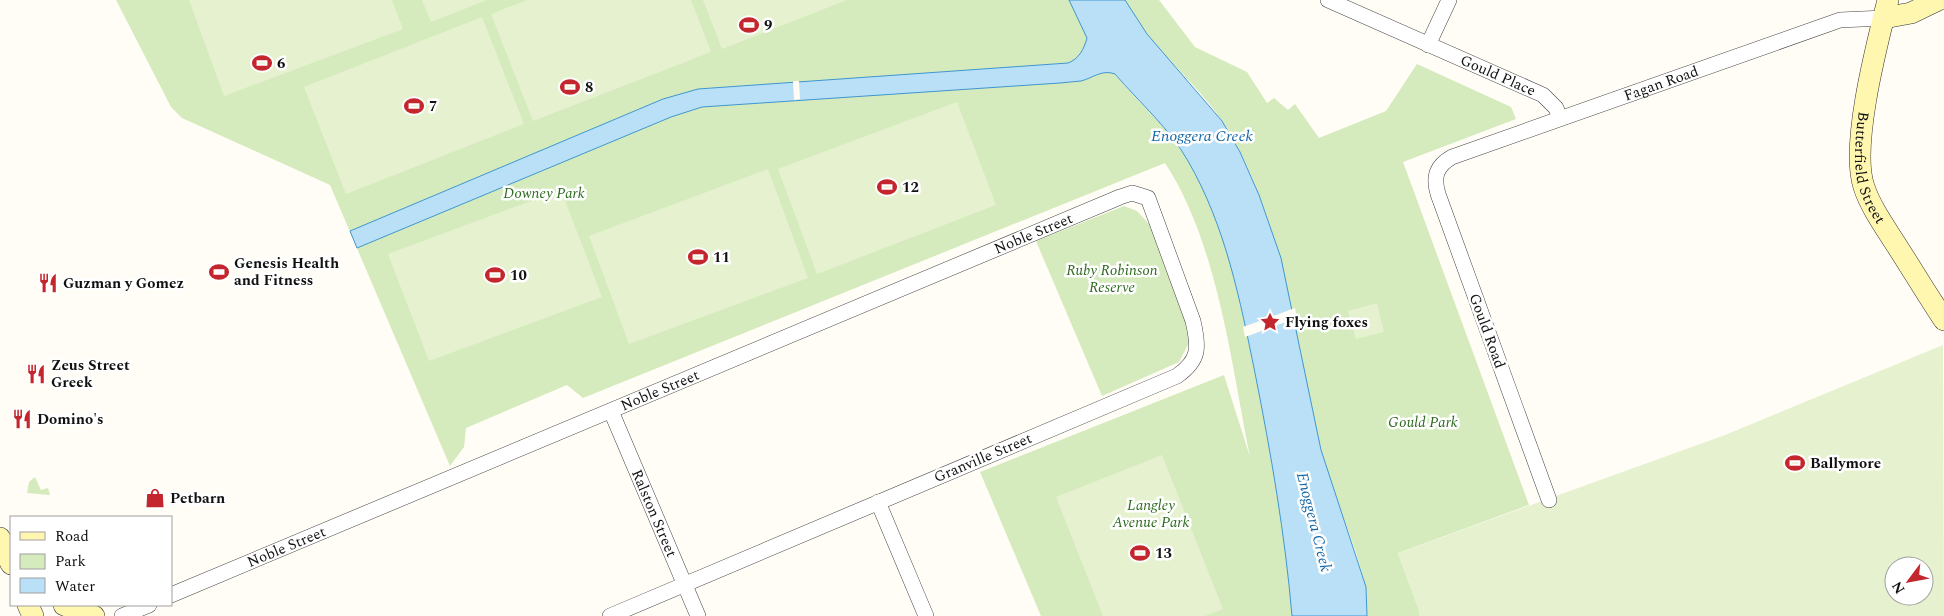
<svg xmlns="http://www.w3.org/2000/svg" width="1944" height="616" font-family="Spectral,serif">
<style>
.green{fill:#d5ebbd}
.pitch{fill:#e6f2cf;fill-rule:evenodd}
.water{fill:#b9e0f7;stroke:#3f96cf}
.pier{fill:#fffdf5}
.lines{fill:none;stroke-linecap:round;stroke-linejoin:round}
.street-casing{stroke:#444;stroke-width:16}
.secondary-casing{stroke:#333;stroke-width:22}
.street{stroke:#fff;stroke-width:15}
.secondary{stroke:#fff6b0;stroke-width:21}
.labels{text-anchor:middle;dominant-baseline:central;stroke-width:5;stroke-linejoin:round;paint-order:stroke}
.poi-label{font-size:15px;font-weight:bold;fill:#111;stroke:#fff;text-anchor:start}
.street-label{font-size:15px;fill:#111;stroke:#fff}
.park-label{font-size:15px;font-style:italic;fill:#2f6b1f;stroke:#fff}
.water-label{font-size:16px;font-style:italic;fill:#1768a6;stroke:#fff}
</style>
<rect width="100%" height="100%" fill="#fffdf5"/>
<g class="green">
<path d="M 116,0 L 1069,0 C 1080,22 1092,45 1107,65 C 1133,98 1167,125 1188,161 C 1226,224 1239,298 1254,369 C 1270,451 1285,532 1292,616 L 1041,616 L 980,472 L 1224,375 L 1250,457 C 1231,363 1218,244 1165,163 L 583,398 L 567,385 L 466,428 L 464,447 L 450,466 L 330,185 L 182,118 L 171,107 Z"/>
<path d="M 1125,0 L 1159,0 L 1195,47 L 1247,72 L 1267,103 L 1274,98 L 1288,110 L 1295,104 L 1319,138 L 1386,111 L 1417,64 L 1511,107 L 1516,119 L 1403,162 L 1529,505 L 1398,553 L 1419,610 L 1419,616 L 1367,616 C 1366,606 1368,595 1365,586 C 1355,539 1332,495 1321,449 C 1295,342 1287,235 1232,137 C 1204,86 1152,52 1125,0 Z"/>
<path d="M 1124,206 L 1137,211 L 1150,225 L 1189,329 L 1189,343 L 1179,362 L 1102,396 L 1036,241 Z"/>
<path d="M 35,477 L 41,490 L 48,488 L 50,495 L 27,493 L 29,482 Z"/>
</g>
<g class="pitch">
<path d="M 189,0 L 392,0 L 403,29 L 224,96 Z"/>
<path d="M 422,0 L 487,0 L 431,22 Z"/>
<path d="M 527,0 L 691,0 L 711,52 L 533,121 L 491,14 Z"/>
<path d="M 703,0 L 847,0 L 722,49 Z"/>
<path d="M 482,17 L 524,124 L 346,194 L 304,87 Z"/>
<path d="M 957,102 L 996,205 L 817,274 L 778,169 Z"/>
<path d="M 768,169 L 808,278 L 629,344 L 589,236 Z"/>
<path d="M 561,190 L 602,297 L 429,361 L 388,254 Z"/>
<path d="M 1377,303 L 1384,332 L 1356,339 L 1348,311 Z"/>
<path d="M 1943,345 L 1944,616 L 1419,616 L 1419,610 L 1398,553 L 1725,435 ZM 1894,566 L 1924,566 L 1924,596 L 1894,596 Z"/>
<path d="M 1162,455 L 1223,609 L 1205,616 L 1103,616 L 1056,497 Z"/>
</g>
<path class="water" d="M 1069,0 L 1125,0 L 1147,34 L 1222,121 L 1240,152 L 1259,195 L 1281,258 L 1321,450 L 1366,587 L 1367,616 L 1292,616 C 1285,534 1271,454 1255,373 C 1240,300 1226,227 1188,161 C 1170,129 1139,102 1115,74 C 1102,69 1093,78 1081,81 C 1074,82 1067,82 1060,83 L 702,107 L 671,117 L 357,248 L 350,231 L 663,99 L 698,89 L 1068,63 C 1079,59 1084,49 1087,38 Z"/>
<g class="pier">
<path d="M 793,81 L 799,81 L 800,99 L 794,100 Z"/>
<path d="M 1295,308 L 1297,318 L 1245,337 L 1243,327 Z"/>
</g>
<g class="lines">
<defs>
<g id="street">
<path id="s1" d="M 1328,0 L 1543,95 L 1556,108 L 1560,118"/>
<path d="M 1428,45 L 1449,0"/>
<path id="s2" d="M 611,411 L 698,616"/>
<path id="s3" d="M 1549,500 L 1438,194 C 1433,177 1436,166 1452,157 L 1840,20 L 1884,18"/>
<path d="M 878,502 L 926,616"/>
<path id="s4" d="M 171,595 L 1120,197 L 1132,193 L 1148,198 L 1193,321 C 1199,347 1200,360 1177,376 L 610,616"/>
<path d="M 122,616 L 149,605"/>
</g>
<g id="secondary">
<path id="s5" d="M 1888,0 C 1877,44 1850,146 1864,187 C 1871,208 1885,227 1897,246 C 1913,271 1928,296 1944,320"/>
<path d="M 1884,18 L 1911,13 L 1938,0"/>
<path d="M 0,538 L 11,564"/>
<path d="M 28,605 L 33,616"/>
<path d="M 64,605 L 94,616"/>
</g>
</defs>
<use href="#street" class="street-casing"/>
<use href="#secondary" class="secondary-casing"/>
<use href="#street" class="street"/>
<use href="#secondary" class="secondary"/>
</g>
<defs>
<symbol id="stadium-bare" viewBox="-9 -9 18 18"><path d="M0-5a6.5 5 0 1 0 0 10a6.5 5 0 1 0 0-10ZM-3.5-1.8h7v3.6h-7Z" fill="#c4262e" stroke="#fff" stroke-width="2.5" paint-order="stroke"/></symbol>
<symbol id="restaurant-bare" viewBox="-9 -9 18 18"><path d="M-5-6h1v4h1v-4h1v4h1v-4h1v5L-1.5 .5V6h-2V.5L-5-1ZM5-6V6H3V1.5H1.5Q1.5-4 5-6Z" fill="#c4262e" stroke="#fff" stroke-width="2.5" paint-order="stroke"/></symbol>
<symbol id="sight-bare" viewBox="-9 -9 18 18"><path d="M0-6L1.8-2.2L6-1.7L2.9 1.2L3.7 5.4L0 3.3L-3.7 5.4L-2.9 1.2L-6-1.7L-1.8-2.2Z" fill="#c4262e" stroke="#fff" stroke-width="2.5" paint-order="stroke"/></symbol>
<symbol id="shop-bare" viewBox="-9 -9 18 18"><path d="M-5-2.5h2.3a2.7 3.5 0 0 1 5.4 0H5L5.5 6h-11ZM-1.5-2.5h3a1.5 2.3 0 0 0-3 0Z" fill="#c4262e" stroke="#fff" stroke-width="2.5" paint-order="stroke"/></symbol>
</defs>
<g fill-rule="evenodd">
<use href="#stadium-bare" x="735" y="11" width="28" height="28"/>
<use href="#stadium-bare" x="248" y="49" width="28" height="28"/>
<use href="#stadium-bare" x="556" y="73" width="28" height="28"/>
<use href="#stadium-bare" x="400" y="92" width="28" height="28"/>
<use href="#stadium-bare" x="873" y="173" width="28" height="28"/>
<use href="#stadium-bare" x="684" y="243" width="28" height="28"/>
<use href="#stadium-bare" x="205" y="258" width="28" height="28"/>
<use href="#stadium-bare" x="481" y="261" width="28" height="28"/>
<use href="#restaurant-bare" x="34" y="269" width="28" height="28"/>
<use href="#sight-bare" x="1256" y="308" width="28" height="28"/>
<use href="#restaurant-bare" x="22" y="360" width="28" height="28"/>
<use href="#restaurant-bare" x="8" y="405" width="28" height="28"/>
<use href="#stadium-bare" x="1781" y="449" width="28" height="28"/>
<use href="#shop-bare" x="141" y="484" width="28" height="28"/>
<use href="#stadium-bare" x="1126" y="539" width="28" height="28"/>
</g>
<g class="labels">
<g class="poi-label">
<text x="764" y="25">9</text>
<text x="277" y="63">6</text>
<text x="585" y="87">8</text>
<text x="429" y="106">7</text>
<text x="902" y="187">12</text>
<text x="713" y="257">11</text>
<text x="234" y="263">Genesis Health<tspan x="234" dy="17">and Fitness</tspan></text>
<text x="510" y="275">10</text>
<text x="63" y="283">Guzman y Gomez</text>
<text x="1285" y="322">Flying foxes</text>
<text x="51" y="365">Zeus Street<tspan x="51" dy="17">Greek</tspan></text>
<text x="37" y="419">Domino's</text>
<text x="1810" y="463">Ballymore</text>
<text x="170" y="498">Petbarn</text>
<text x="1155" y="553">13</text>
</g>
<g class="street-label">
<text stroke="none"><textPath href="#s1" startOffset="186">Gould Place</textPath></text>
<text stroke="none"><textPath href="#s3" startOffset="591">Fagan Road</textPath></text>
<text stroke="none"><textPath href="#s5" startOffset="172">Butterfield Street</textPath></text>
<text stroke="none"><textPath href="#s4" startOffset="935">Noble Street</textPath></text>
<text transform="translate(1487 331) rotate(70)">Gould Road</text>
<text stroke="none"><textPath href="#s4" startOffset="530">Noble Street</textPath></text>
<text transform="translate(983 458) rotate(-23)">Granville Street</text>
<text stroke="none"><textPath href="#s2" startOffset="111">Ralston Street</textPath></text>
<text stroke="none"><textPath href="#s4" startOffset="125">Noble Street</textPath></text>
</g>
<g class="park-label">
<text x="544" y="193">Downey Park</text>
<text x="1112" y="270">Ruby Robinson<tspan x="1112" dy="17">Reserve</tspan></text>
<text x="1423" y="422">Gould Park</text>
<text x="1151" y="505">Langley<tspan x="1151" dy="17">Avenue Park</tspan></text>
</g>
<g class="water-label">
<text x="1202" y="136">Enoggera Creek</text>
<text transform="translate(1314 522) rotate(76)">Enoggera Creek</text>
</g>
</g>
<rect x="10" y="516" width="162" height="90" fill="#ffffff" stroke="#a0a0a0"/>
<rect x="20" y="532" width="25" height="8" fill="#fff6b0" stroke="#a0a0a0"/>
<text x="55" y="541" font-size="15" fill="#111111">Road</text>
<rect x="20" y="554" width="25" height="15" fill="#d5ebbd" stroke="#a0a0a0"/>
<text x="55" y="566" font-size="15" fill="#111111">Park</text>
<rect x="20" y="578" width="25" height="15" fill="#b9e0f7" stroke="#a0a0a0"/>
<text x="55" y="591" font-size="15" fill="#111111">Water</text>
<g transform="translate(1909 581) rotate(238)"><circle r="24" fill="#ffffff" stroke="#a0a0a0"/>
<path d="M0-4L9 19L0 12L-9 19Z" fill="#c4262e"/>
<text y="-8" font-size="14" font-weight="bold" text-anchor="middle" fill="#111111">N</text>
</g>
</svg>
